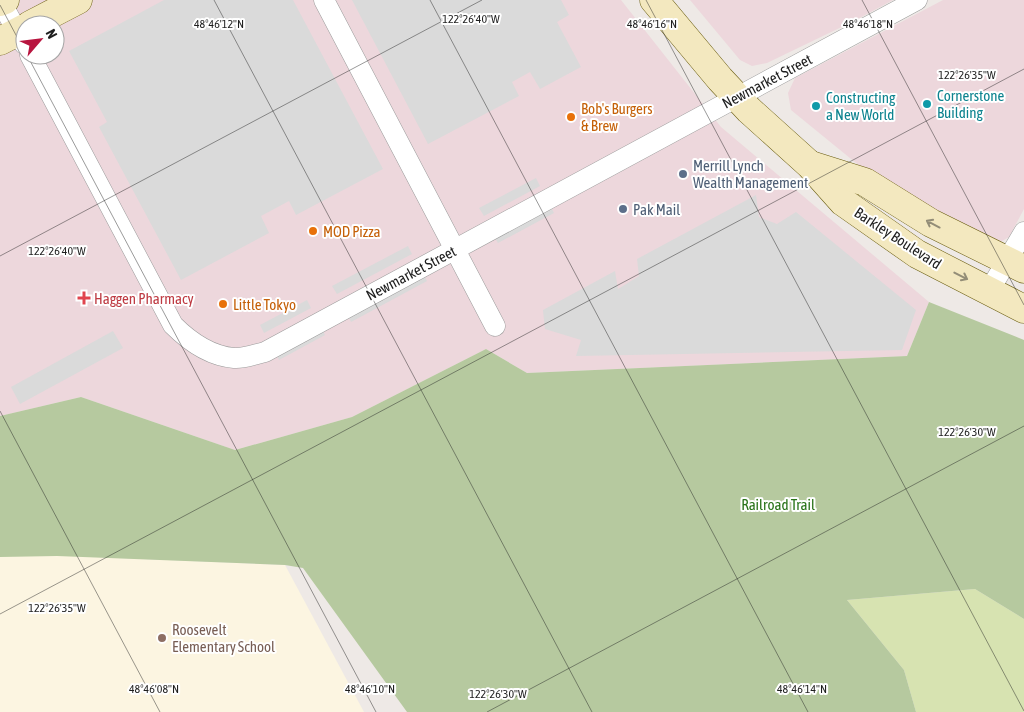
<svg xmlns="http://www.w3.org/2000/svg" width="1024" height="712" font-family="'Asap Condensed',sans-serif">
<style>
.commercial{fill:#edd7dc;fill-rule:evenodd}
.education{fill:#fcf5e1}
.grass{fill:#d7e3b1}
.forest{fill:#b6c99f}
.parking{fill:#dadada}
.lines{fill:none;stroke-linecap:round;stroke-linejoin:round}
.street-casing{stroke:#9b9b9b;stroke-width:21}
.secondary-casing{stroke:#6a5d10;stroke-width:29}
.street{stroke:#fff;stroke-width:20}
.secondary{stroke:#f3e8bf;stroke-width:28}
.oneway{stroke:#938d77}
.ticks{fill:none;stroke:#1e1e1e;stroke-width:1;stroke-opacity:0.45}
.culture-dot{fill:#0f9aa8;stroke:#fff;stroke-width:2}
.food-dot{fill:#e8710a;stroke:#fff;stroke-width:2}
.service-dot{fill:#5c6f8a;stroke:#fff;stroke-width:2}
.health-dot{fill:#e0444e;stroke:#fff;stroke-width:2}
.education-dot{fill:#8d6e63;stroke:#fff;stroke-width:2}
.labels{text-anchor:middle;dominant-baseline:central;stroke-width:4;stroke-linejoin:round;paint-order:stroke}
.street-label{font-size:15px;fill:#1e1e1e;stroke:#fff}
.culture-label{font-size:15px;fill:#0d838f;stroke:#fff;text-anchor:start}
.food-label{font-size:15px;fill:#c56008;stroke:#fff;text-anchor:start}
.service-label{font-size:15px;fill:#4e5e75;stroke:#fff;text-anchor:start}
.health-label{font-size:15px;fill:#be3a42;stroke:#fff;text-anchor:start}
.park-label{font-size:15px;fill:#277217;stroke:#fff}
.education-label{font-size:15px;fill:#785e54;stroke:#fff;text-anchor:start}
.ticks-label{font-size:12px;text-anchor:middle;fill:#1e1e1e;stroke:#fff;stroke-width:4;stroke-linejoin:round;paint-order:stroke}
</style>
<rect width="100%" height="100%" fill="#eee9e6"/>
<g class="commercial">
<path d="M 0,0 L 621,0 L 721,127 L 929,302 L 907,356 L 527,373 L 486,349 L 352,417 L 235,450 L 81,397 L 0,416 ZM 25,25 L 55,25 L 55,55 L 25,55 Z"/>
<path d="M 690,0 L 893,0 L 854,21 L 767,63 L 752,66 L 740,60 Z"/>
<path d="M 943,0 L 1024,0 L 1024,209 L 1009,237 L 997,244 L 883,185 L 791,110 L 788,93 L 795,78 Z"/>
</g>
<path class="education" d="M 0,553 L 285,565 L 364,712 L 0,712 Z"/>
<path class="grass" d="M 975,589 L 1024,619 L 1024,712 L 916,712 L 904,670 L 847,600 Z"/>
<path class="forest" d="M 929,302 L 1024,340 L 1024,619 L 975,589 L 847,600 L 904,670 L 916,712 L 407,712 L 303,568 L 285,565 L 57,556 L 0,557 L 0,416 L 81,397 L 235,450 L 352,417 L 486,349 L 527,373 L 907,356 Z"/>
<g class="parking">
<path d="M 164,0 L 293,0 L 383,169 L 296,215 L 289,201 L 261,216 L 269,233 L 181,280 L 99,127 L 107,122 L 69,51 Z"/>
<path d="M 352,0 L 561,0 L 569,15 L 557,22 L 581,67 L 540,89 L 530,72 L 512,82 L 519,96 L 428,144 Z"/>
<path d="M 536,178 L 540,186 L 484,216 L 479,208 Z"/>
<path d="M 756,195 L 759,217 L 777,224 L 796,212 L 916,310 L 902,350 L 576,356 L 581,340 L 545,329 L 543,310 L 615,271 L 618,289 L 639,276 L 637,259 Z"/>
<path d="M 550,205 L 554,213 L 498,243 L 493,235 Z"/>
<path d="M 408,246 L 412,254 L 337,294 L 332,286 Z"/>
<path d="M 423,273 L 427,281 L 351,322 L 347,314 Z"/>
<path d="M 307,300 L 311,308 L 264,333 L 260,325 Z"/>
<path d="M 321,327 L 325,335 L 279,360 L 275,352 Z"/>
<path d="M 113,331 L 123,348 L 20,404 L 11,387 Z"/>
</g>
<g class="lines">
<defs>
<g id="street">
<path d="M 0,0 L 24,44"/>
<path d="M 324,0 L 495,326"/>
<path d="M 30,55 L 173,325 C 190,342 210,356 234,358 C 244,359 256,354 265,352 L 917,0"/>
<path d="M 989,291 L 1024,232"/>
</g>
<g id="secondary">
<path d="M 654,0 L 720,79 L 749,110 L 810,165 L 843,202 L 917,254 L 1024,309"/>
<path d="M 0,2 L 5,0"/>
<path d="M 30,25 L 78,0"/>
<path d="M 0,41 L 25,28"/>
<path d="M 811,165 L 865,182 L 931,223 L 1024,269"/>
</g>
</defs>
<use href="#street" class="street-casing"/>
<use href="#secondary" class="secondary-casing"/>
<use href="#street" class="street"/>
<use href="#secondary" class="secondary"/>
</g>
<defs><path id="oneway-shaft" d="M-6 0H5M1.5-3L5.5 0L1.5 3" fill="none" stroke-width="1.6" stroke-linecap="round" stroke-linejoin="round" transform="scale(1.25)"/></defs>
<g class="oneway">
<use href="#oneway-shaft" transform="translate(933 224) rotate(-152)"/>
<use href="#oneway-shaft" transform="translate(961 276) rotate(27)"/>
</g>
<path class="ticks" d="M 214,0 L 592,712M 430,0 L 808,712M 646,0 L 1024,711M 862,0 L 1024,305M 0,5 L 25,52M 27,55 L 376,712M 0,256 L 482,0M 0,411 L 160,712M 0,614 L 1024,69M 487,712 L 1024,426"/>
<g class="culture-dot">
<circle cx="927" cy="104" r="5"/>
<circle cx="816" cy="106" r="5"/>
</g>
<g class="food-dot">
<circle cx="571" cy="117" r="5"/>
<circle cx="313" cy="231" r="5"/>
<circle cx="223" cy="304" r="5"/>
</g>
<g class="service-dot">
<circle cx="683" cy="174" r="5"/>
<circle cx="623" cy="209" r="5"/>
</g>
<path class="health-dot" d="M81.5 290.5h5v5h5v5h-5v5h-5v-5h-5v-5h5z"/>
<circle class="education-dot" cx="162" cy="638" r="5"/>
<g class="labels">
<g class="street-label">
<text transform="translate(767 81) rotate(-28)">Newmarket Street</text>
<text transform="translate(898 238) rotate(33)">Barkley Boulevard</text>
<text transform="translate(411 273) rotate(-28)">Newmarket Street</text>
</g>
<g class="culture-label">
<text x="937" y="95">Cornerstone<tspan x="937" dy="17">Building</tspan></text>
<text x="826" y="97">Constructing<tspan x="826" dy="17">a New World</tspan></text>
</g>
<g class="food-label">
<text x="581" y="108">Bob's Burgers<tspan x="581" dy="17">&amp; Brew</tspan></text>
<text x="323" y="231">MOD Pizza</text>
<text x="233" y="304">Little Tokyo</text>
</g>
<g class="service-label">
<text x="693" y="165">Merrill Lynch<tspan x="693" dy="17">Wealth Management</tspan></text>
<text x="633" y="209">Pak Mail</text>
</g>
<g class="health-label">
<text x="94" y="298">Haggen Pharmacy</text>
</g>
<g class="park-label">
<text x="778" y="504">Railroad Trail</text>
</g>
<g class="education-label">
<text x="172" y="629">Roosevelt<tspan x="172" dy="17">Elementary School</tspan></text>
</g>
</g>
<g class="ticks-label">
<text x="471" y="23">122°26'40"W</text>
<text x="219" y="28">48°46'12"N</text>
<text x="652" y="28">48°46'16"N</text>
<text x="868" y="28">48°46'18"N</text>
<text x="967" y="79">122°26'35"W</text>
<text x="57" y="255">122°26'40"W</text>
<text x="967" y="436">122°26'30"W</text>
<text x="57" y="612">122°26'35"W</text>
<text x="154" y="693">48°46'08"N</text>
<text x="370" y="693">48°46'10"N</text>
<text x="802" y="693">48°46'14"N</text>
<text x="498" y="698">122°26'30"W</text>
</g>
<g transform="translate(40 40) rotate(62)"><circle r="24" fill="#ffffff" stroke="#a5a5a5"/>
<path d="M0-4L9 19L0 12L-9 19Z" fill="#b8153f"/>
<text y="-8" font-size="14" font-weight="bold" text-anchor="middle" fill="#1e1e1e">N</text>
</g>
</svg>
